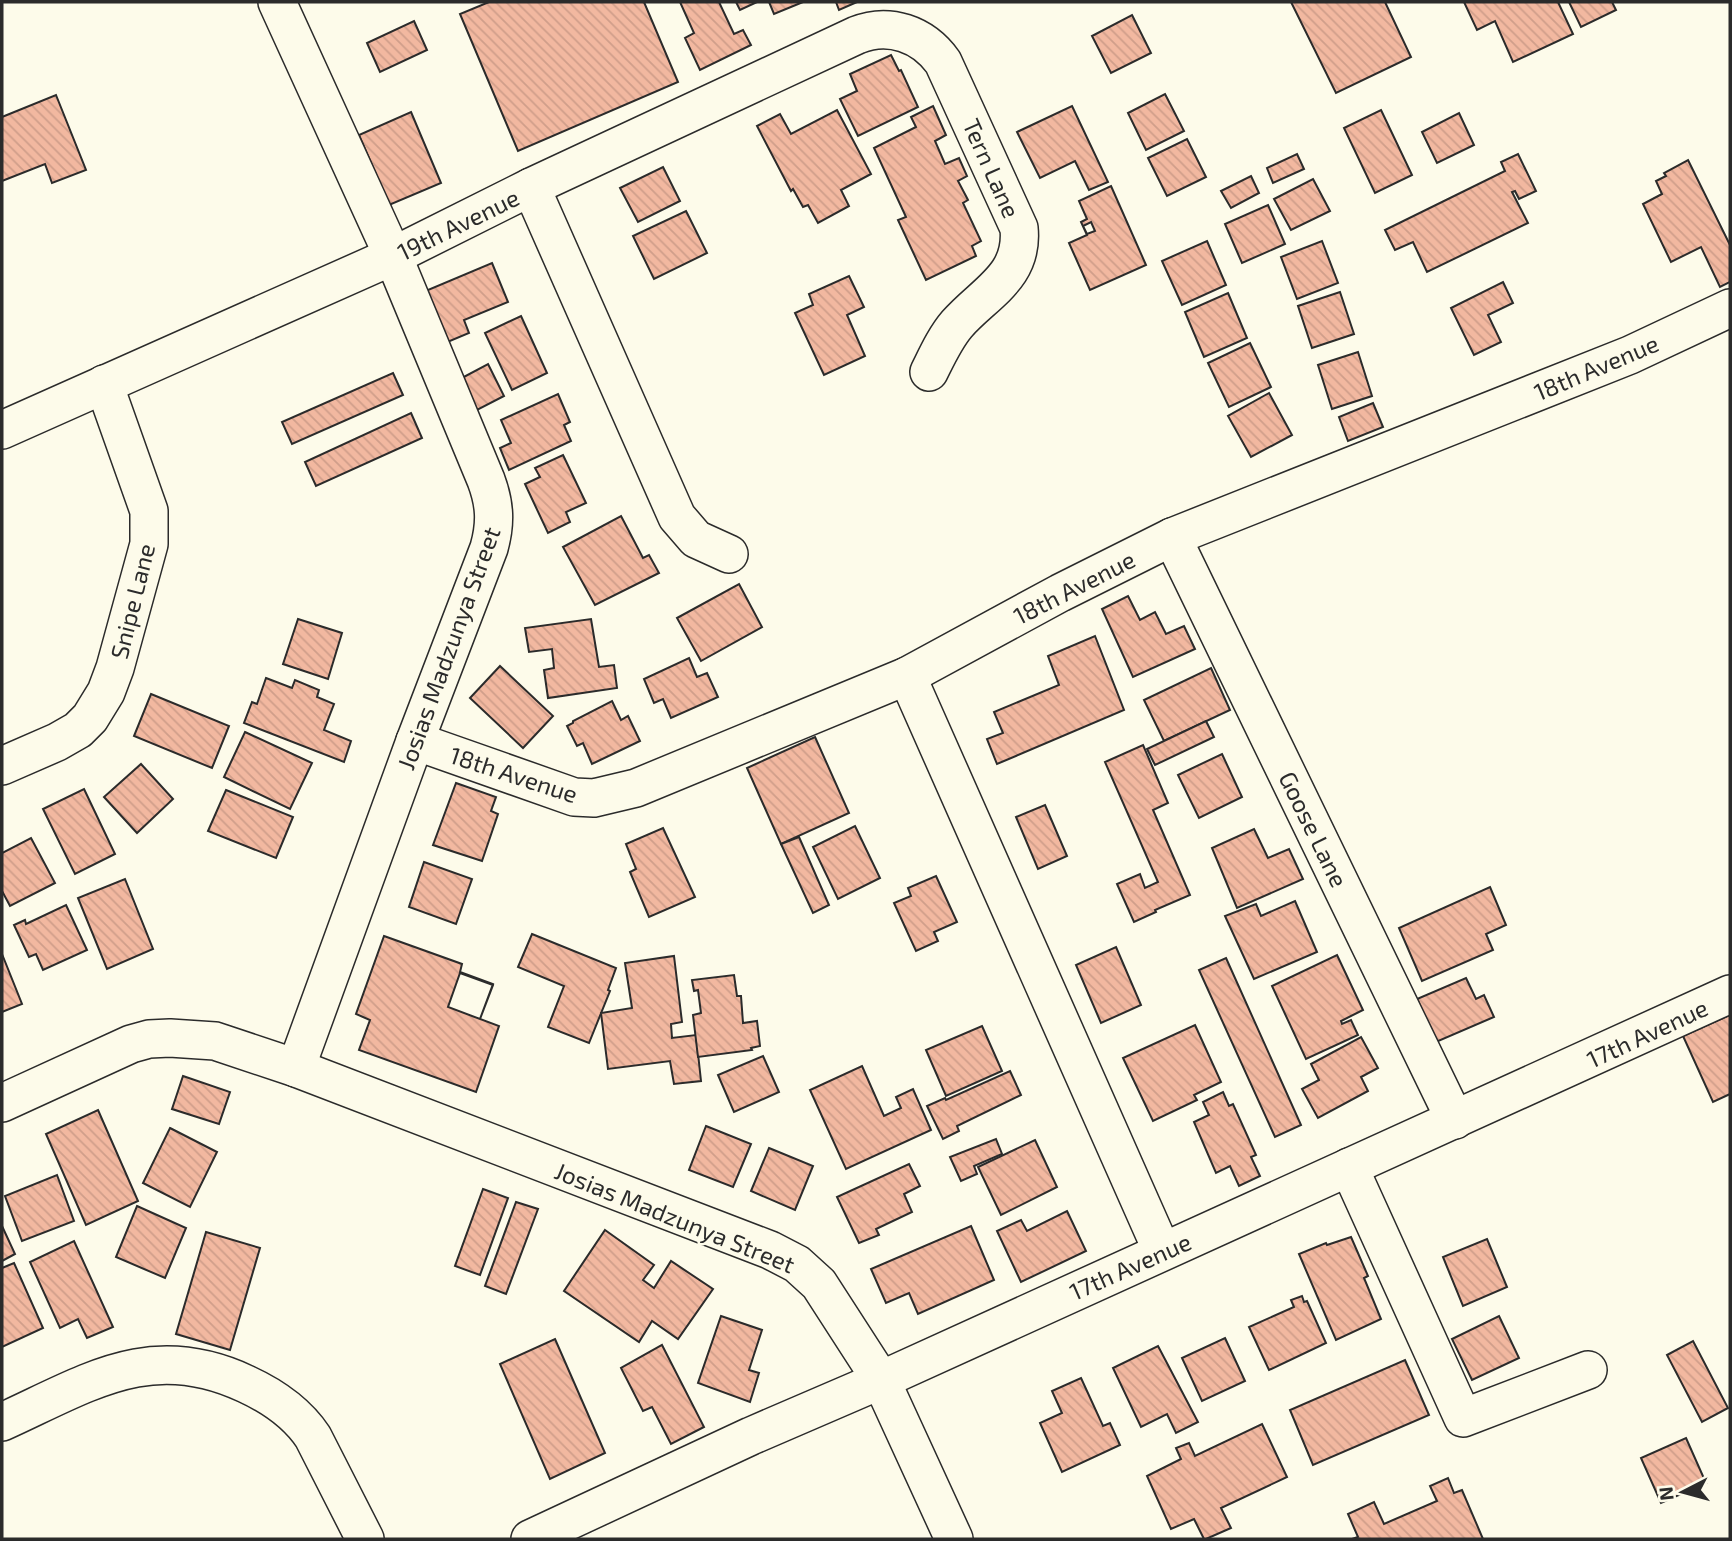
<svg xmlns="http://www.w3.org/2000/svg" width="1732" height="1541" font-family="'Exo 2',sans-serif">
<style>
.building{fill:url(#building-back-hatch);stroke:#2b2b2b;stroke-width:2;fill-rule:evenodd}
.lines{fill:none;stroke-linecap:round;stroke-linejoin:round}
.street-casing{stroke:#2b2b2b;stroke-width:40}
.street{stroke:#fdfbea;stroke-width:37}
.labels{text-anchor:middle;dominant-baseline:central;stroke-width:5;stroke-linejoin:round;paint-order:stroke}
.street-label{font-size:24px;fill:#2b2b2b;stroke:#fdfbea}
</style>
<defs>
<pattern id="building-back-hatch" width="6" height="6" patternUnits="userSpaceOnUse" patternTransform="scale(1.75)"><rect width="6" height="6" fill="#f2b8a0"/><path d="M-1 5l2 2M0 0l6 6M5-1l2 2" fill="none" stroke="#d09e8a"/></pattern>
</defs>
<rect width="100%" height="100%" fill="#fdfbea"/>
<g class="building">
<path d="M 489,2 L 644,2 L 678,82 L 518,151 L 460,14 Z"/>
<path d="M 680,2 L 719,2 L 734,34 L 743,30 L 751,45 L 700,70 L 685,38 L 694,33 Z"/>
<path d="M 736,2 L 757,2 L 740,10 Z"/>
<path d="M 769,2 L 803,2 L 774,14 Z"/>
<path d="M 836,2 L 857,2 L 839,10 Z"/>
<path d="M 1291,2 L 1385,2 L 1411,57 L 1336,93 Z"/>
<path d="M 1464,2 L 1558,2 L 1573,34 L 1513,62 L 1495,21 L 1477,30 Z"/>
<path d="M 1569,2 L 1612,2 L 1616,10 L 1581,27 Z"/>
<path d="M 1132,15 L 1151,53 L 1111,73 L 1092,36 Z"/>
<path d="M 414,21 L 427,50 L 380,72 L 367,43 Z"/>
<path d="M 891,55 L 899,71 L 901,70 L 918,107 L 858,136 L 840,99 L 857,91 L 850,74 Z"/>
<path d="M 1165,94 L 1184,131 L 1146,150 L 1128,113 Z"/>
<path d="M 56,95 L 86,170 L 52,183 L 45,164 L 2,181 L 2,117 Z"/>
<path d="M 933,106 L 946,135 L 935,141 L 945,164 L 959,158 L 967,176 L 958,181 L 968,200 L 963,203 L 981,241 L 972,246 L 976,256 L 926,280 L 898,220 L 906,217 L 874,148 L 916,127 L 911,117 Z"/>
<path d="M 1072,106 L 1108,182 L 1089,190 L 1075,161 L 1040,178 L 1017,132 Z"/>
<path d="M 837,110 L 871,174 L 841,190 L 849,206 L 818,223 L 808,205 L 803,207 L 793,189 L 791,191 L 757,126 L 780,114 L 791,134 Z"/>
<path d="M 1381,110 L 1412,175 L 1375,193 L 1344,128 Z"/>
<path d="M 411,112 L 441,183 L 389,205 L 359,135 Z"/>
<path d="M 1459,113 L 1474,145 L 1437,163 L 1422,132 Z"/>
<path d="M 1187,139 L 1206,177 L 1167,196 L 1148,158 Z"/>
<path d="M 1297,154 L 1304,169 L 1273,183 L 1267,168 Z"/>
<path d="M 1518,154 L 1536,191 L 1519,199 L 1515,191 L 1512,192 L 1528,223 L 1427,272 L 1413,242 L 1395,250 L 1385,230 L 1505,171 L 1501,162 Z"/>
<path d="M 1688,160 L 1730,245 L 1730,282 L 1720,287 L 1701,247 L 1671,262 L 1643,204 L 1662,194 L 1656,181 L 1666,176 L 1664,173 Z"/>
<path d="M 663,167 L 680,201 L 638,222 L 620,188 Z"/>
<path d="M 1251,176 L 1259,193 L 1231,208 L 1221,191 Z"/>
<path d="M 1313,179 L 1330,211 L 1291,230 L 1274,199 Z"/>
<path d="M 1111,186 L 1146,265 L 1090,290 L 1069,243 L 1087,235 L 1081,222 L 1087,219 L 1079,201 ZM 1091,222 L 1095,231 L 1087,234 L 1083,226 Z"/>
<path d="M 1268,205 L 1285,244 L 1242,263 L 1225,224 Z"/>
<path d="M 686,211 L 707,253 L 654,279 L 633,236 Z"/>
<path d="M 1207,241 L 1226,285 L 1182,305 L 1162,261 Z"/>
<path d="M 1322,241 L 1338,283 L 1297,299 L 1281,257 Z"/>
<path d="M 492,263 L 508,302 L 464,320 L 469,333 L 438,346 L 416,295 Z"/>
<path d="M 849,276 L 864,307 L 847,315 L 865,356 L 824,375 L 795,313 L 813,305 L 809,294 Z"/>
<path d="M 1503,282 L 1513,303 L 1488,315 L 1501,342 L 1474,355 L 1451,308 Z"/>
<path d="M 1340,292 L 1354,334 L 1312,348 L 1298,306 Z"/>
<path d="M 1228,293 L 1247,338 L 1204,357 L 1185,312 Z"/>
<path d="M 521,316 L 547,373 L 512,390 L 485,333 Z"/>
<path d="M 1250,343 L 1271,387 L 1229,407 L 1208,363 Z"/>
<path d="M 1358,352 L 1372,396 L 1332,409 L 1318,365 Z"/>
<path d="M 488,364 L 504,396 L 477,410 L 460,379 Z"/>
<path d="M 393,373 L 403,395 L 292,444 L 282,422 Z"/>
<path d="M 1269,393 L 1292,435 L 1251,457 L 1228,416 Z"/>
<path d="M 558,394 L 570,422 L 564,425 L 571,441 L 509,470 L 500,448 L 511,443 L 501,420 Z"/>
<path d="M 1373,403 L 1383,427 L 1348,441 L 1339,417 Z"/>
<path d="M 411,413 L 422,438 L 316,486 L 305,462 Z"/>
<path d="M 563,455 L 586,503 L 566,512 L 570,522 L 548,533 L 525,484 L 540,477 L 535,468 Z"/>
<path d="M 621,516 L 643,558 L 649,555 L 659,573 L 595,605 L 563,547 Z"/>
<path d="M 739,584 L 762,627 L 701,661 L 677,618 Z"/>
<path d="M 1128,596 L 1140,620 L 1155,612 L 1166,634 L 1184,626 L 1195,649 L 1133,677 L 1102,609 Z"/>
<path d="M 298,619 L 342,633 L 328,679 L 283,664 Z"/>
<path d="M 591,619 L 599,667 L 614,665 L 617,688 L 548,698 L 544,670 L 554,668 L 552,649 L 529,652 L 525,628 Z"/>
<path d="M 1095,636 L 1124,710 L 997,764 L 987,739 L 1003,733 L 994,712 L 1059,685 L 1048,656 Z"/>
<path d="M 689,658 L 697,677 L 707,673 L 718,697 L 671,718 L 663,699 L 654,703 L 644,679 Z"/>
<path d="M 500,666 L 553,716 L 523,748 L 470,698 Z"/>
<path d="M 1211,668 L 1230,710 L 1164,741 L 1144,700 Z"/>
<path d="M 266,678 L 292,688 L 295,680 L 319,690 L 317,697 L 334,704 L 324,730 L 351,741 L 344,762 L 244,723 L 252,702 L 257,704 Z"/>
<path d="M 151,694 L 229,726 L 212,768 L 134,736 Z"/>
<path d="M 612,701 L 621,720 L 628,716 L 640,741 L 592,764 L 583,743 L 577,746 L 567,726 L 573,723 L 573,721 Z"/>
<path d="M 1206,721 L 1214,737 L 1155,765 L 1147,749 Z"/>
<path d="M 245,732 L 312,763 L 290,809 L 224,777 Z"/>
<path d="M 815,737 L 849,813 L 781,844 L 747,768 Z"/>
<path d="M 1143,745 L 1168,803 L 1153,810 L 1190,895 L 1155,910 L 1156,912 L 1134,922 L 1117,884 L 1140,874 L 1145,888 L 1158,882 L 1105,762 Z"/>
<path d="M 1222,754 L 1242,797 L 1199,818 L 1178,775 Z"/>
<path d="M 141,764 L 173,799 L 137,833 L 104,797 Z"/>
<path d="M 456,783 L 496,797 L 491,811 L 498,814 L 482,861 L 433,845 Z"/>
<path d="M 84,789 L 115,854 L 75,874 L 43,809 Z"/>
<path d="M 226,790 L 293,817 L 276,858 L 208,831 Z"/>
<path d="M 1045,805 L 1067,856 L 1038,869 L 1016,817 Z"/>
<path d="M 855,826 L 880,878 L 838,899 L 813,847 Z"/>
<path d="M 663,828 L 695,897 L 649,917 L 630,872 L 636,869 L 626,844 Z"/>
<path d="M 1254,829 L 1268,858 L 1289,849 L 1303,879 L 1237,908 L 1212,848 Z"/>
<path d="M 799,837 L 829,905 L 813,913 L 781,844 Z"/>
<path d="M 31,838 L 55,883 L 10,906 L 2,891 L 2,853 Z"/>
<path d="M 424,862 L 472,879 L 456,924 L 409,907 Z"/>
<path d="M 936,876 L 957,922 L 934,932 L 938,941 L 916,951 L 894,903 L 911,896 L 908,888 Z"/>
<path d="M 125,879 L 153,949 L 107,969 L 78,898 Z"/>
<path d="M 1490,887 L 1506,925 L 1486,934 L 1493,950 L 1422,981 L 1399,928 Z"/>
<path d="M 1295,901 L 1317,952 L 1254,979 L 1225,916 L 1256,904 L 1261,916 Z"/>
<path d="M 66,905 L 87,950 L 43,970 L 36,954 L 29,957 L 14,925 L 25,920 L 26,924 Z"/>
<path d="M 532,934 L 616,968 L 608,990 L 610,991 L 589,1043 L 548,1027 L 564,986 L 518,967 Z"/>
<path d="M 384,936 L 462,964 L 460,972 L 493,984 L 480,1019 L 499,1026 L 476,1092 L 359,1050 L 370,1020 L 356,1014 ZM 460,973 L 493,985 L 480,1019 L 448,1007 Z"/>
<path d="M 1116,947 L 1141,1005 L 1101,1023 L 1076,965 Z"/>
<path d="M 2,954 L 22,1004 L 2,1012 Z"/>
<path d="M 1337,955 L 1363,1010 L 1341,1021 L 1342,1024 L 1351,1020 L 1358,1035 L 1306,1059 L 1272,986 Z"/>
<path d="M 674,956 L 682,1022 L 671,1024 L 672,1038 L 696,1035 L 701,1081 L 674,1084 L 670,1061 L 608,1069 L 601,1013 L 632,1008 L 625,963 Z"/>
<path d="M 1226,958 L 1301,1125 L 1275,1137 L 1199,970 Z"/>
<path d="M 734,975 L 737,996 L 741,996 L 743,1023 L 757,1021 L 760,1046 L 751,1048 L 752,1050 L 698,1057 L 693,1015 L 701,1013 L 698,990 L 694,991 L 692,980 Z"/>
<path d="M 1466,978 L 1476,999 L 1484,995 L 1494,1017 L 1436,1042 L 1417,999 Z"/>
<path d="M 1730,1015 L 1730,1094 L 1713,1102 L 1683,1036 Z"/>
<path d="M 1195,1025 L 1221,1082 L 1194,1095 L 1197,1100 L 1153,1121 L 1123,1058 Z"/>
<path d="M 982,1026 L 1002,1071 L 946,1096 L 926,1050 Z"/>
<path d="M 1361,1037 L 1378,1068 L 1361,1077 L 1368,1091 L 1318,1118 L 1302,1089 L 1319,1080 L 1311,1064 Z"/>
<path d="M 763,1056 L 779,1092 L 734,1112 L 718,1075 Z"/>
<path d="M 862,1066 L 884,1116 L 901,1108 L 896,1097 L 913,1089 L 931,1130 L 846,1169 L 810,1090 Z"/>
<path d="M 1010,1071 L 1021,1095 L 957,1126 L 959,1131 L 943,1139 L 927,1106 L 945,1098 L 946,1100 Z"/>
<path d="M 183,1076 L 230,1092 L 219,1124 L 172,1109 Z"/>
<path d="M 1223,1092 L 1229,1106 L 1233,1104 L 1256,1155 L 1251,1157 L 1260,1176 L 1239,1186 L 1230,1166 L 1216,1173 L 1194,1122 L 1209,1115 L 1203,1102 Z"/>
<path d="M 98,1110 L 138,1201 L 86,1225 L 46,1134 Z"/>
<path d="M 706,1126 L 751,1144 L 733,1187 L 689,1170 Z"/>
<path d="M 170,1128 L 217,1152 L 190,1207 L 143,1183 Z"/>
<path d="M 996,1139 L 1002,1154 L 974,1166 L 977,1174 L 961,1181 L 950,1157 Z"/>
<path d="M 1035,1140 L 1057,1187 L 1001,1215 L 978,1167 Z"/>
<path d="M 769,1148 L 813,1166 L 795,1210 L 751,1191 Z"/>
<path d="M 909,1164 L 920,1186 L 904,1194 L 912,1212 L 876,1229 L 879,1235 L 859,1243 L 837,1197 Z"/>
<path d="M 57,1175 L 74,1221 L 22,1241 L 5,1196 Z"/>
<path d="M 483,1189 L 508,1198 L 480,1275 L 455,1266 Z"/>
<path d="M 516,1202 L 538,1209 L 506,1294 L 485,1286 Z"/>
<path d="M 137,1206 L 186,1228 L 165,1278 L 116,1257 Z"/>
<path d="M 1067,1211 L 1086,1251 L 1021,1282 L 997,1231 L 1021,1220 L 1027,1231 Z"/>
<path d="M 2,1226 L 15,1254 L 2,1261 Z"/>
<path d="M 971,1226 L 994,1280 L 918,1314 L 909,1293 L 886,1303 L 871,1269 Z"/>
<path d="M 605,1230 L 654,1265 L 643,1280 L 654,1288 L 671,1261 L 713,1289 L 678,1339 L 652,1321 L 639,1342 L 564,1291 Z"/>
<path d="M 206,1232 L 260,1248 L 230,1350 L 176,1334 Z"/>
<path d="M 1351,1237 L 1368,1276 L 1364,1278 L 1381,1319 L 1336,1340 L 1299,1254 L 1326,1243 L 1327,1245 Z"/>
<path d="M 1487,1239 L 1507,1287 L 1463,1306 L 1443,1257 Z"/>
<path d="M 74,1241 L 113,1327 L 87,1338 L 78,1319 L 60,1328 L 30,1262 Z"/>
<path d="M 14,1263 L 43,1328 L 2,1347 L 2,1268 Z"/>
<path d="M 1302,1296 L 1304,1302 L 1307,1301 L 1326,1343 L 1269,1370 L 1249,1327 L 1294,1307 L 1291,1300 Z"/>
<path d="M 721,1316 L 762,1330 L 749,1370 L 759,1373 L 750,1402 L 698,1383 Z"/>
<path d="M 1499,1316 L 1519,1358 L 1472,1380 L 1452,1339 Z"/>
<path d="M 1225,1338 L 1245,1381 L 1202,1401 L 1182,1358 Z"/>
<path d="M 555,1339 L 605,1453 L 550,1479 L 500,1364 Z"/>
<path d="M 1693,1341 L 1728,1408 L 1702,1422 L 1667,1355 Z"/>
<path d="M 662,1345 L 704,1427 L 671,1444 L 652,1407 L 643,1411 L 621,1368 Z"/>
<path d="M 1158,1346 L 1198,1422 L 1176,1433 L 1167,1414 L 1141,1427 L 1113,1368 Z"/>
<path d="M 1405,1360 L 1429,1415 L 1313,1465 L 1290,1410 Z"/>
<path d="M 1081,1378 L 1103,1426 L 1110,1423 L 1120,1445 L 1062,1472 L 1040,1423 L 1062,1413 L 1052,1391 Z"/>
<path d="M 1262,1424 L 1287,1477 L 1221,1508 L 1231,1528 L 1206,1539 L 1204,1539 L 1194,1519 L 1171,1529 L 1147,1476 L 1181,1459 L 1176,1448 L 1189,1443 L 1195,1456 Z"/>
<path d="M 1686,1438 L 1706,1483 L 1661,1503 L 1641,1458 Z"/>
<path d="M 1448,1478 L 1454,1493 L 1462,1490 L 1483,1539 L 1352,1539 L 1358,1537 L 1348,1514 L 1374,1502 L 1384,1524 L 1437,1501 L 1430,1486 Z"/>
</g>
<g class="lines">
<defs>
<g id="street">
<path d="M 277,2 L 393,256 L 486,480 C 495,504 496,523 489,548 L 415,741 L 296,1068"/>
<path d="M 531,187 L 677,517 L 696,539 L 729,554"/>
<path d="M 2,430 L 393,256 L 531,187 L 857,35 C 889,22 923,34 943,62 L 1019,228 C 1024,277 984,293 957,324 C 945,338 937,356 929,372"/>
<path d="M 1172,537 L 1455,1120"/>
<path d="M 907,676 L 1162,1251"/>
<path d="M 415,741 L 574,797 L 594,798 L 636,788 L 907,676 L 1060,593 L 1172,537 L 1630,355 L 1730,308"/>
<path d="M 2,766 L 57,742 L 78,730 L 90,718 L 106,692 L 115,668 L 149,544 L 149,511 L 104,384"/>
<path d="M 2,1103 L 131,1044 L 149,1039 L 170,1038 L 215,1041 L 296,1068 L 770,1250 L 797,1264 L 819,1284 L 881,1380 L 954,1539"/>
<path d="M 1349,1167 L 1463,1418 L 1588,1370"/>
<path d="M 2,1422 C 88,1383 151,1339 246,1384 C 272,1396 297,1413 313,1437 L 365,1539"/>
<path d="M 530,1539 L 751,1436 L 881,1380 L 1730,994"/>
</g>
</defs>
<use href="#street" class="street-casing"/>
<use href="#street" class="street"/>
</g>
<g class="labels">
<g class="street-label">
<text transform="translate(992 168) rotate(66)">Tern Lane</text>
<text transform="translate(458 224) rotate(-26)">19th Avenue</text>
<text transform="translate(1596 367) rotate(-23)">18th Avenue</text>
<text transform="translate(1074 587) rotate(-27)">18th Avenue</text>
<text transform="translate(132 601) rotate(-76)">Snipe Lane</text>
<text transform="translate(448 648) rotate(-70)">Josias Madzunya Street</text>
<text transform="translate(514 774) rotate(18)">18th Avenue</text>
<text transform="translate(1314 829) rotate(64)">Goose Lane</text>
<text transform="translate(1647 1033) rotate(-25)">17th Avenue</text>
<text transform="translate(675 1217) rotate(22)">Josias Madzunya Street</text>
<text transform="translate(1130 1266) rotate(-24)">17th Avenue</text>
</g>
</g>
<rect width="1732" height="1541" fill="none" stroke="#2b2b2b" stroke-width="7"/>
<g transform="translate(1683 1492) rotate(264)" stroke="#fdfbea" stroke-width="5" paint-order="stroke">
<path d="M0-5L12 26L0 18L-12 26Z" fill="#2b2b2b"/>
<text y="-10" font-size="19" font-weight="bold" text-anchor="middle" fill="#2b2b2b">N</text>
</g>
</svg>
